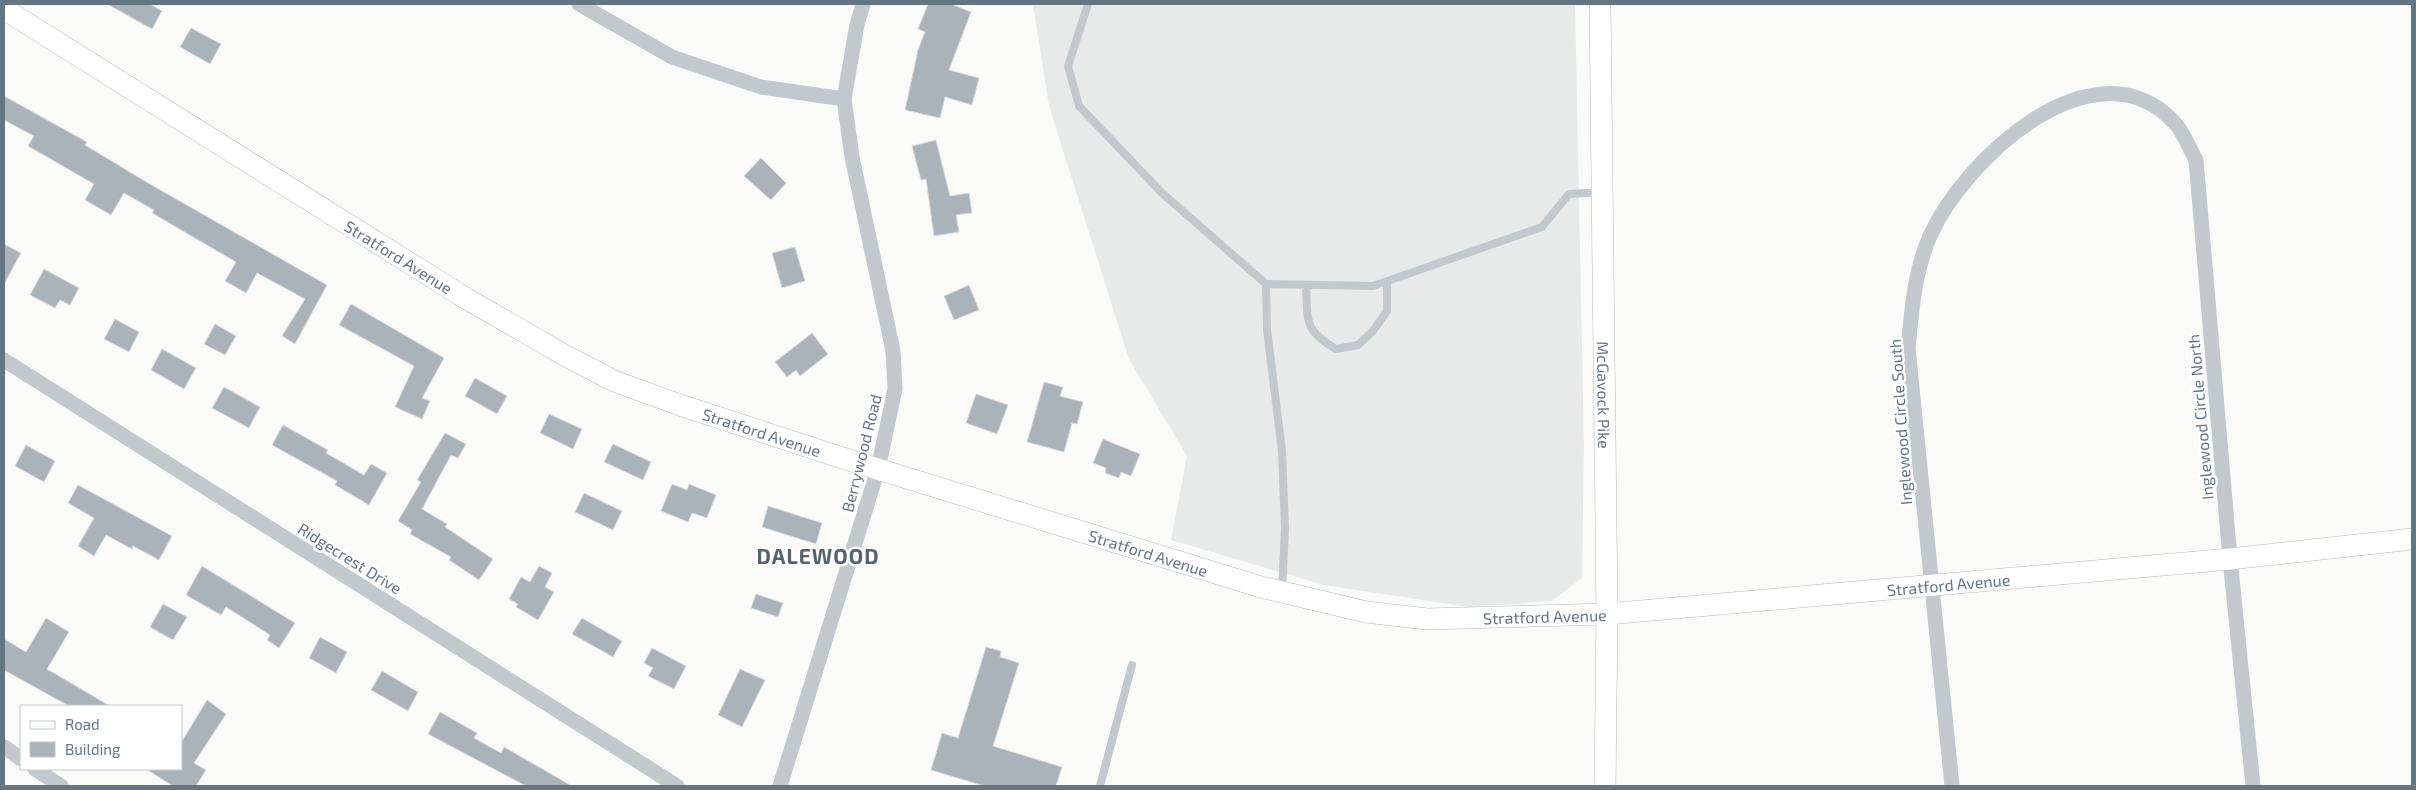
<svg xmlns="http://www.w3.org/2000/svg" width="2416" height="790" font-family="'Exo 2',sans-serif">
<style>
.built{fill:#e8e9e9}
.building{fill:#aab3b9;stroke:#dcdcda}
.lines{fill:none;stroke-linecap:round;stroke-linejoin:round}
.secondary-casing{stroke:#b3babf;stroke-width:22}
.lane{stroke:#c3c8cc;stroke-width:8}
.street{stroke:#c3c8cc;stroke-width:15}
.secondary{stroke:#fff;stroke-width:21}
.labels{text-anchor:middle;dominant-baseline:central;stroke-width:5;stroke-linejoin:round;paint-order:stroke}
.street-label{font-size:16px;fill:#657683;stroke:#fff}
.district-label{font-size:21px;font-weight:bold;letter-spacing:1px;fill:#57646e;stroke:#fff}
</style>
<rect width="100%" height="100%" fill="#fafaf8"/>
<path class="built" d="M 1033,4 L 1575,4 L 1584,445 L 1582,578 L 1552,601 L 1469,607 L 1324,585 L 1171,540 L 1187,456 L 1129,359 L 1049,106 Z"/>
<g class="building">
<path d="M 107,4 L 150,4 L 162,11 L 152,29 Z"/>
<path d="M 928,4 L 951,4 L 971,12 L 949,70 L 979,78 L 972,105 L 945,97 L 940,118 L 905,110 L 918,50 L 925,32 L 918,29 Z"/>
<path d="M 191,28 L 221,44 L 210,64 L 180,47 Z"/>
<path d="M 4,96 L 87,142 L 85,145 L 148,183 L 327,285 L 295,344 L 282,336 L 305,299 L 257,273 L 246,293 L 225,281 L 236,262 L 152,213 L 154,210 L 124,193 L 111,215 L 85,200 L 94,184 L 28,146 L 34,136 L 4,120 Z"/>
<path d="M 936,140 L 950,196 L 969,193 L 972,213 L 956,215 L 959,232 L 934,236 L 926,179 L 921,180 L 912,146 Z"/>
<path d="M 761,158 L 786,183 L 771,200 L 744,176 Z"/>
<path d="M 4,244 L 21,253 L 4,284 Z"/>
<path d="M 795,247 L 805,281 L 782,288 L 772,253 Z"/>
<path d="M 44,269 L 79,288 L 70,305 L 60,300 L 55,308 L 30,295 Z"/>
<path d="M 969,285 L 979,310 L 954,320 L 944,296 Z"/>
<path d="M 351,304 L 444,358 L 422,398 L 430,401 L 422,419 L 395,407 L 414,366 L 339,325 Z"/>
<path d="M 115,319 L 139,332 L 129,352 L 104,339 Z"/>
<path d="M 215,324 L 236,336 L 225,355 L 204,344 Z"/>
<path d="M 812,333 L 828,354 L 800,376 L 796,370 L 787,377 L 775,362 Z"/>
<path d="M 162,349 L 196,368 L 184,389 L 151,370 Z"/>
<path d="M 475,378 L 507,396 L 497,414 L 465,396 Z"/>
<path d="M 1044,382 L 1063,387 L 1060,396 L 1083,402 L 1077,424 L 1072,423 L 1064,452 L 1027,442 Z"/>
<path d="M 224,387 L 260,407 L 249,428 L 212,408 Z"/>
<path d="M 976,394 L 1008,405 L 997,434 L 966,423 Z"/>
<path d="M 549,414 L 582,429 L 573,449 L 540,433 Z"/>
<path d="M 283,425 L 328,450 L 326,453 L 364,475 L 371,464 L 387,473 L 369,505 L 335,485 L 337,481 L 272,445 Z"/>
<path d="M 445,433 L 466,444 L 458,458 L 451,455 L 422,509 L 447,524 L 445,527 L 493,559 L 479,580 L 449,560 L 451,557 L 410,534 L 412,530 L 398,521 L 421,482 L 417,480 Z"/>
<path d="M 1103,439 L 1140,454 L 1131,476 L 1121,472 L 1119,478 L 1105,473 L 1106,468 L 1093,463 Z"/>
<path d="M 613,444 L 651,462 L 643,480 L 604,462 Z"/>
<path d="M 26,445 L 55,461 L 44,482 L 15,466 Z"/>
<path d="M 672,484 L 687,490 L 689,484 L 716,495 L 707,518 L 692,513 L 688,522 L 661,511 Z"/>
<path d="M 78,485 L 172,536 L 159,560 L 133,546 L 132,549 L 106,535 L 94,556 L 78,546 L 94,518 L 68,503 Z"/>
<path d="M 584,493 L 622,511 L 613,530 L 575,512 Z"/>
<path d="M 768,506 L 822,523 L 816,544 L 762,527 Z"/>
<path d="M 202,566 L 295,623 L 279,648 L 267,640 L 270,635 L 226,607 L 221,615 L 186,595 Z"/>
<path d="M 539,566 L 552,573 L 545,587 L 554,592 L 538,620 L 516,607 L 518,604 L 509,599 L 521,577 L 530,582 Z"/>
<path d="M 756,594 L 783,603 L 778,617 L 751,608 Z"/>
<path d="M 163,604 L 187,617 L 173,640 L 150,627 Z"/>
<path d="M 46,618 L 69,632 L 47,669 L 110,706 L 69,706 L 4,670 L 4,639 L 26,652 Z"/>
<path d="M 582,618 L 622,641 L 613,657 L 572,634 Z"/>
<path d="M 320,637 L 347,652 L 336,673 L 309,658 Z"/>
<path d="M 986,647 L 1001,651 L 1000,657 L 1019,663 L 993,746 L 1062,767 L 1056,786 L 984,786 L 931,770 L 942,733 L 958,738 Z"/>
<path d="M 652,648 L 686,666 L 674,689 L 648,676 L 653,668 L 644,663 Z"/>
<path d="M 740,669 L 765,680 L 742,727 L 718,715 Z"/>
<path d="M 382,671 L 418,692 L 408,711 L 371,690 Z"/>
<path d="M 207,700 L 226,714 L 194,763 L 206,770 L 196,786 L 173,786 L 146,769 L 181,769 L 181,743 Z"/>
<path d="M 440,712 L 477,733 L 474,738 L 501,753 L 504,747 L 572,786 L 526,786 L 428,734 Z"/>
</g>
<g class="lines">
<defs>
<g id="secondary">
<path id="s1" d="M 1600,4 L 1607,614 L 1605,786"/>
<path id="s2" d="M 4,9 L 467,299 L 566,356 L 614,381 L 680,405 L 855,462 L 1261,587 L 1366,612 L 1427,619 L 1607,614 L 2230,559 L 2412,539"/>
</g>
</defs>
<use href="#secondary" class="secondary-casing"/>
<g class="lane">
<path d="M 1088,4 L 1068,66 L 1079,106 L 1162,193 L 1266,284"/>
<path d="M 1306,285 C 1308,321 1303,330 1336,349 L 1358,345 L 1373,331 L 1387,311 L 1387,282"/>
<path d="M 1282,591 L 1285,528 L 1282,451 L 1267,330 L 1266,284 L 1373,286 L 1542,227 L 1569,194 L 1601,192"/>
<path d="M 1100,786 L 1132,665"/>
</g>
<g class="street">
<path d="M 579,4 L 672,57 L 761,87 L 844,99"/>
<path d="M 4,360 L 677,786"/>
<path d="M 4,747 L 21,759"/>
<path d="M 35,769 L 61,786"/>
<path d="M 780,786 L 878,469 L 895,389 L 893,351 L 852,157 L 844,99 L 857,25 L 863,4"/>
<path d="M 1952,786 L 1908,348 C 1912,310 1914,272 1930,236 C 1964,160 2093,39 2173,121 C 2183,130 2189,148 2196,160 L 2230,559 L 2253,786"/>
</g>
<use href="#secondary" class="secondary"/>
</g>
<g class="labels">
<g class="street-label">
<text stroke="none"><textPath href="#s2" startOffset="466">Stratford Avenue</textPath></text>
<text stroke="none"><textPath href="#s1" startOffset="391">McGavock Pike</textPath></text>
<text transform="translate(2200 417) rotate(-95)">Inglewood Circle North</text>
<text transform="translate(1900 422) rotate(-94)">Inglewood Circle South</text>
<text stroke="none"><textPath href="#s2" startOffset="871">Stratford Avenue</textPath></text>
<text transform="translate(861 453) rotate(-76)">Berrywood Road</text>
<text stroke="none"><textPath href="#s2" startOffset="1276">Stratford Avenue</textPath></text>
<text transform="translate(350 558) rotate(32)">Ridgecrest Drive</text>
<text stroke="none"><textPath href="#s2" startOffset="2086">Stratford Avenue</textPath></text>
<text stroke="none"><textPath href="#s2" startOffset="1681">Stratford Avenue</textPath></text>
</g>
<g class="district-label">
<text x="818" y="555">DALEWOOD</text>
</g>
</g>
<rect width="2416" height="790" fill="none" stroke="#657683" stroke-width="10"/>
<rect x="20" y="705" width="162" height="65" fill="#ffffff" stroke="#c1c8cd"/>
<rect x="30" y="721" width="25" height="8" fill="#ffffff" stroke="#c1c8cd"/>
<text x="65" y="730" font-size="15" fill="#657683">Road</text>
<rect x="30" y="742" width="25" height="15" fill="#aab3b9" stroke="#c1c8cd"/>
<text x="65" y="755" font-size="15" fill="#657683">Building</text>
</svg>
